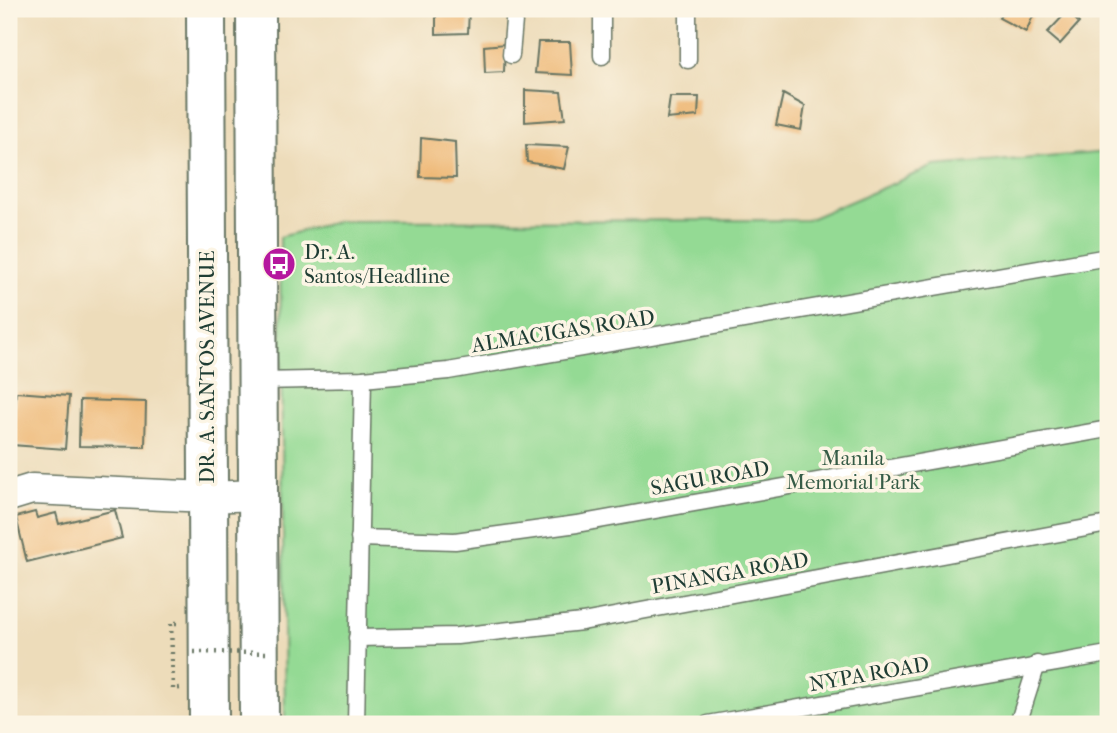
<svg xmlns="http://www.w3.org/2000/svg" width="1117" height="733" font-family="'IM FELL French Canon',serif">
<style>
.green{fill:#94da94;stroke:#5a8c64;stroke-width:2}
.building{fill:#eeb876}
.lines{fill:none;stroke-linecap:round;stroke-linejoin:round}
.service-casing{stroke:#677563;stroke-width:19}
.minor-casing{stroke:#677563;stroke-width:33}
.primary-casing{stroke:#677563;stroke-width:42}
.path{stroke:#677563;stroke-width:4.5;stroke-dasharray:2 5;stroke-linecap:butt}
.service{stroke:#fff;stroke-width:16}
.minor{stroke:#fff;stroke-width:30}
.primary{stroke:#fff;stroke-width:38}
.path-bridge{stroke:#677563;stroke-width:4.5;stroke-dasharray:2 5;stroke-linecap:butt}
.labels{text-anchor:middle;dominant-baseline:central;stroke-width:7;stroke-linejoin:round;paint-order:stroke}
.poi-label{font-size:21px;fill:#1f3d34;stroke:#fcf5e5;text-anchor:start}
.street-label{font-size:21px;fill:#1f3d34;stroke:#fcf5e5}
.park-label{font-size:21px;fill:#365c47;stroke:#fcf5e5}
</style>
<rect width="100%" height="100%" fill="#fcf5e5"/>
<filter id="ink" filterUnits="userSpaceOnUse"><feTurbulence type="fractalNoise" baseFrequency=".0143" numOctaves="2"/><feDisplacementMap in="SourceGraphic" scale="14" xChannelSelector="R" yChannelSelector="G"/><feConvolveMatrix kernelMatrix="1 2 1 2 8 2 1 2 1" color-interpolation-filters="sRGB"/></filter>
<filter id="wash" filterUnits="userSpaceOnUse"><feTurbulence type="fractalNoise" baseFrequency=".00686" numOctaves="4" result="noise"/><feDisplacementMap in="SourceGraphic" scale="28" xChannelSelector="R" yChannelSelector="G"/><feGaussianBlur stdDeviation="1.57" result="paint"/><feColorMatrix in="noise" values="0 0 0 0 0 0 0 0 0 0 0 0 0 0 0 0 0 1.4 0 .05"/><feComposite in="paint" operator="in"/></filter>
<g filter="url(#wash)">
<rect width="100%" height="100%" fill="#eddcba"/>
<path class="green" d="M 1108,152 L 1108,724 L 285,724 L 280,237 L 339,221 L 807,220 L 934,166 Z"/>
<g id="blocks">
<g class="building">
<path d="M 436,9 L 469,9 L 468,33 L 436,34 Z"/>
<path d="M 1005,9 L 1036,9 L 1026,32 L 999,18 Z"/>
<path d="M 1068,11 L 1079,23 L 1060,44 L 1047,33 Z"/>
<path d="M 538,42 L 570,42 L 572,75 L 535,73 Z"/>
<path d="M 505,44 L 504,72 L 485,73 L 484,46 Z"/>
<path d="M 525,90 L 561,92 L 565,119 L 525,122 Z"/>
<path d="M 783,94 L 805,106 L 801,130 L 776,125 Z"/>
<path d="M 670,97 L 699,97 L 698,116 L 667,119 Z"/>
<path d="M 421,138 L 455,142 L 456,178 L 420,177 Z"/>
<path d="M 526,145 L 569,147 L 564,169 L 527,162 Z"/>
<path d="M 16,392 L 69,396 L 65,449 L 12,445 Z"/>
<path d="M 80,400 L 146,402 L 145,447 L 79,446 Z"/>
<path d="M 115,510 L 122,538 L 27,562 L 16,517 L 35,512 L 37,518 L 56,513 L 59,524 Z"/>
</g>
</g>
</g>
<g filter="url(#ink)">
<use href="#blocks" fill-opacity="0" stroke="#677563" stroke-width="2"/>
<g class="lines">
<defs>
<g id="service">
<path d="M 688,9 L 688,60"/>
<path d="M 511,55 L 515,9"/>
<path d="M 602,56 L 602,9"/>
<path d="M 258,381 L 363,379 L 448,371 L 1108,257"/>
<path d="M 359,538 L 455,541 L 577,524 L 1108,429"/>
<path d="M 357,638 L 457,636 L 582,622 L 1108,524"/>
<path d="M 356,724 L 363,379"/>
<path d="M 708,724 L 1108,654"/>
<path d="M 1018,724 L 1037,664"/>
</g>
<path id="minor" d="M 9,496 L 32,489 L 207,497 L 258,495"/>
<g id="primary">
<path d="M 206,9 L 209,724"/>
<path d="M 256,9 L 259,724"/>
</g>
</defs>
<use href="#service" class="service-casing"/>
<use href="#minor" class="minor-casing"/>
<use href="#primary" class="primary-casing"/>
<path class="path" d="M 177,623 L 171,623 L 173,689 L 180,688"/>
<use href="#service" class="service"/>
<use href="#minor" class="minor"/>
<use href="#primary" class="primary"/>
<path class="path-bridge" d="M 194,652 L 271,653"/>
</g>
</g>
<defs>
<symbol id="bus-disc" viewBox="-11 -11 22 22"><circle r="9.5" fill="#b5179e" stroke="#fcf5e5"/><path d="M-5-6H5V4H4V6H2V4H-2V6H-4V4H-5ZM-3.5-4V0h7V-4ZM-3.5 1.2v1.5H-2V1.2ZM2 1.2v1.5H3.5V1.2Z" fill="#fff"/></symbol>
</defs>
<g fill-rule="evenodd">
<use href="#bus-disc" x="260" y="245" width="38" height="38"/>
</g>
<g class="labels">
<g class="poi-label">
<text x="304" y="252">Dr. A.<tspan x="304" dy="24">Santos/Headline</tspan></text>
</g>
<g class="street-label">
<text transform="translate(563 331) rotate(-9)">ALMACIGAS ROAD</text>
<text transform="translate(207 367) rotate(-90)">DR. A. SANTOS AVENUE</text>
<text transform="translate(710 478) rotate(-10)">SAGU ROAD</text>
<text transform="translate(730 573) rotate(-10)">PINANGA ROAD</text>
<text transform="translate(869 674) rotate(-10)">NYPA ROAD</text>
</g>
<g class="park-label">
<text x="853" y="458">Manila<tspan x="853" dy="24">Memorial Park</tspan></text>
</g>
</g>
<rect width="1117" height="733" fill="none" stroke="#fcf5e5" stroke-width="35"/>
</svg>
